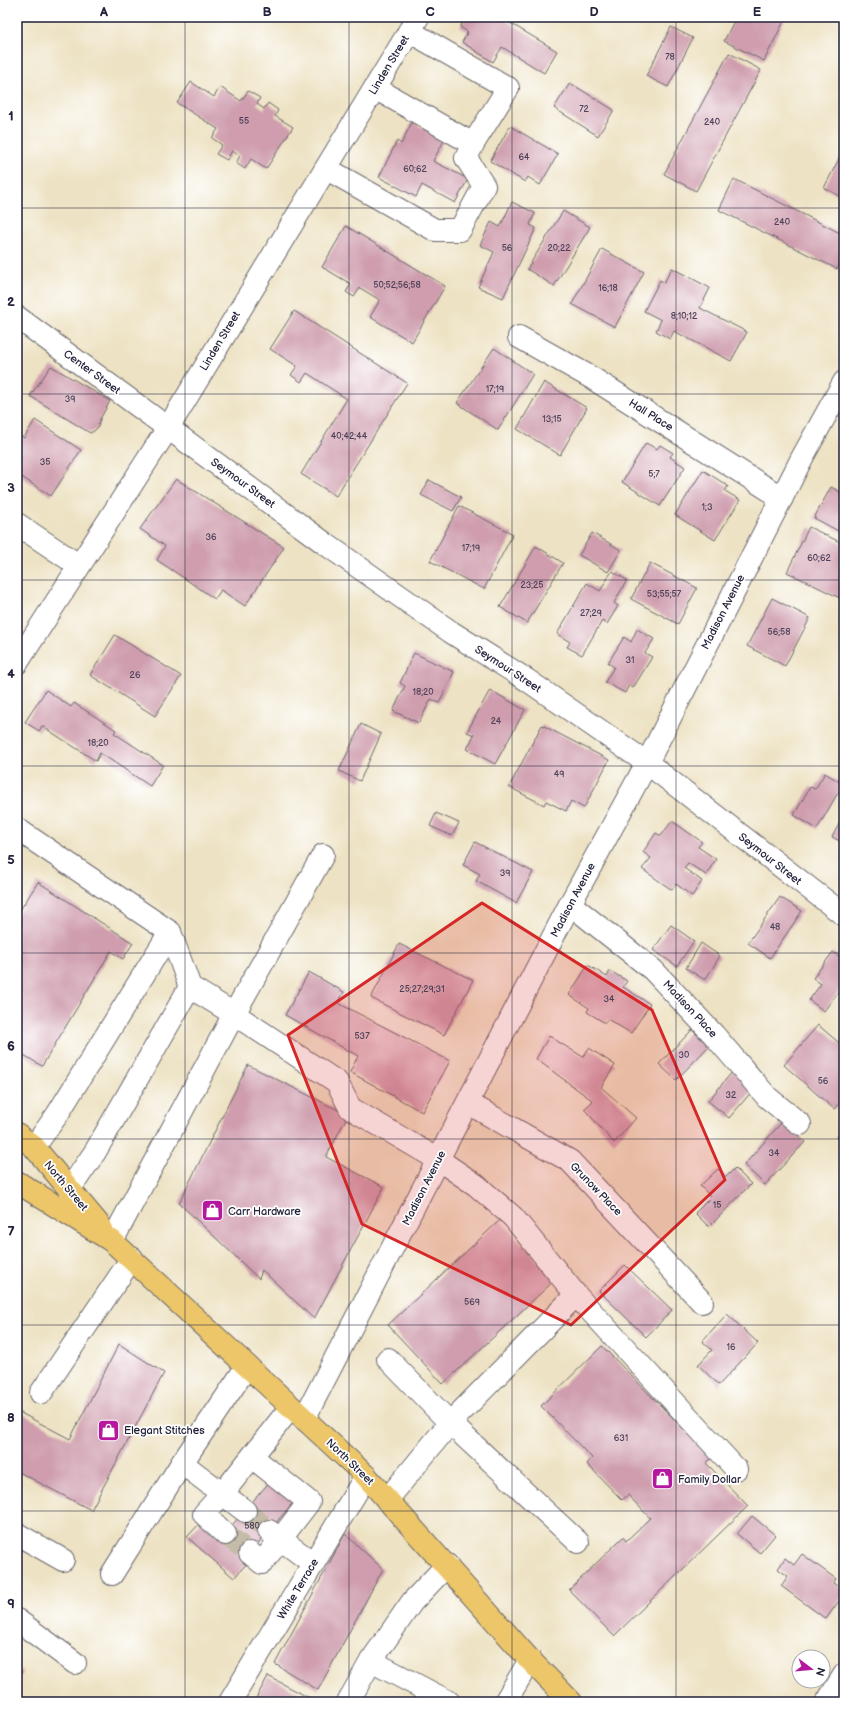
<svg xmlns="http://www.w3.org/2000/svg" width="861" height="1719" font-family="'Balsamiq Sans',sans-serif">
<style>
.building{fill:#cf9dad}
.lines{fill:none;stroke-linecap:round;stroke-linejoin:round}
.minor-tunnel{stroke:#c4bca8;stroke-width:22;stroke-dasharray:22 11;stroke-linecap:butt}
.minor-casing{stroke:#69656b;stroke-width:24}
.major-casing{stroke:#69656b;stroke-width:24}
.minor{stroke:#fff;stroke-width:22}
.major{stroke:#ecc669;stroke-width:22}
.marked{fill:#d62828;fill-opacity:0.2;stroke:#d62828;stroke-width:3;stroke-linejoin:round}
.grid{fill:none;stroke:#22223b;stroke-width:1;stroke-opacity:0.55}
.labels{text-anchor:middle;dominant-baseline:central;stroke-width:3.5;stroke-linejoin:round;paint-order:stroke}
.number-label{font-size:9px;fill:#4d4158}
.street-label{font-size:11px;fill:#22223b;stroke:#fff}
.poi-label{font-size:11px;fill:#22223b;stroke:#fff;text-anchor:start}
.neatline{fill:none;stroke:#22223b;stroke-width:1.5}
.grid-label{font-size:13px;text-anchor:middle;font-weight:bold;fill:#22223b}
</style>
<rect width="100%" height="100%" fill="#fff"/>
<filter id="ink" filterUnits="userSpaceOnUse"><feTurbulence type="fractalNoise" baseFrequency=".025" numOctaves="2"/><feDisplacementMap in="SourceGraphic" scale="8" xChannelSelector="R" yChannelSelector="G"/><feConvolveMatrix kernelMatrix="1 2 1 2 8 2 1 2 1" color-interpolation-filters="sRGB"/></filter>
<filter id="wash" filterUnits="userSpaceOnUse"><feTurbulence type="fractalNoise" baseFrequency=".012" numOctaves="4" result="noise"/><feDisplacementMap in="SourceGraphic" scale="16" xChannelSelector="R" yChannelSelector="G"/><feGaussianBlur stdDeviation="0.9" result="paint"/><feColorMatrix in="noise" values="0 0 0 0 0 0 0 0 0 0 0 0 0 0 0 0 0 1.4 0 .05"/><feComposite in="paint" operator="in"/></filter>
<g filter="url(#wash)">
<rect width="100%" height="100%" fill="#ede2c3"/>
<g id="blocks">
<g class="building">
<path d="M 466,17 L 500,17 L 557,51 L 544,73 L 502,47 L 493,62 L 462,42 L 468,32 L 460,27 Z"/>
<path d="M 736,17 L 786,17 L 764,61 L 724,41 Z"/>
<path d="M 671,27 L 693,38 L 668,87 L 646,76 Z"/>
<path d="M 729,53 L 761,70 L 696,191 L 664,174 Z"/>
<path d="M 191,82 L 214,97 L 220,87 L 241,101 L 248,91 L 260,98 L 257,104 L 264,109 L 268,103 L 278,110 L 275,116 L 293,127 L 266,169 L 251,159 L 245,169 L 236,163 L 240,156 L 232,151 L 227,160 L 216,154 L 222,145 L 212,138 L 218,129 L 177,103 Z"/>
<path d="M 570,83 L 614,110 L 598,136 L 554,108 Z"/>
<path d="M 412,122 L 445,139 L 433,161 L 468,179 L 455,203 L 422,185 L 416,197 L 379,177 L 397,141 L 401,144 Z"/>
<path d="M 510,126 L 558,154 L 540,185 L 528,177 L 525,182 L 490,161 Z"/>
<path d="M 844,149 L 844,198 L 824,188 Z"/>
<path d="M 734,179 L 844,235 L 844,255 L 837,269 L 719,210 Z"/>
<path d="M 512,202 L 535,213 L 530,225 L 536,228 L 503,298 L 478,287 L 494,252 L 480,245 L 491,222 L 500,227 Z"/>
<path d="M 563,211 L 590,227 L 554,286 L 527,269 Z"/>
<path d="M 346,226 L 445,286 L 412,342 L 370,317 L 380,300 L 360,288 L 354,297 L 346,292 L 351,284 L 322,267 Z"/>
<path d="M 602,249 L 644,272 L 615,327 L 572,304 Z"/>
<path d="M 672,268 L 710,288 L 700,308 L 747,332 L 731,361 L 674,331 L 670,339 L 656,331 L 661,320 L 644,311 L 660,280 L 664,283 Z"/>
<path d="M 294,311 L 407,383 L 336,496 L 301,474 L 347,399 L 307,373 L 301,382 L 291,375 L 297,366 L 270,349 Z"/>
<path d="M 494,348 L 533,374 L 498,430 L 457,403 Z"/>
<path d="M 51,366 L 110,401 L 100,419 L 98,427 L 94,431 L 90,433 L 30,396 Z"/>
<path d="M 544,382 L 587,408 L 560,455 L 517,429 Z"/>
<path d="M 35,420 L 81,450 L 51,496 L 17,474 L 17,433 L 24,438 Z"/>
<path d="M 646,443 L 657,449 L 660,445 L 673,453 L 670,457 L 685,467 L 660,506 L 622,482 Z"/>
<path d="M 703,470 L 728,486 L 725,491 L 740,500 L 715,540 L 675,515 Z"/>
<path d="M 176,479 L 284,547 L 245,606 L 221,590 L 215,599 L 157,560 L 165,546 L 140,529 Z"/>
<path d="M 429,480 L 461,497 L 453,511 L 421,495 Z"/>
<path d="M 831,487 L 844,494 L 844,534 L 814,518 Z"/>
<path d="M 459,506 L 513,534 L 484,589 L 430,561 Z"/>
<path d="M 809,527 L 844,544 L 844,600 L 787,572 Z"/>
<path d="M 592,533 L 621,550 L 608,572 L 579,555 Z"/>
<path d="M 536,546 L 563,563 L 527,623 L 500,607 Z"/>
<path d="M 650,563 L 697,588 L 678,624 L 631,599 Z"/>
<path d="M 612,571 L 627,580 L 614,603 L 618,606 L 607,624 L 602,621 L 582,655 L 567,647 L 570,642 L 557,634 L 587,583 L 600,591 Z"/>
<path d="M 772,598 L 810,618 L 785,666 L 747,646 Z"/>
<path d="M 637,629 L 654,639 L 645,653 L 652,657 L 633,688 L 629,685 L 625,693 L 605,682 L 614,667 L 608,663 L 624,637 L 631,642 Z"/>
<path d="M 115,635 L 181,676 L 155,716 L 90,675 Z"/>
<path d="M 414,653 L 454,672 L 439,703 L 431,699 L 419,723 L 393,711 L 405,686 L 400,683 Z"/>
<path d="M 46,690 L 71,707 L 74,703 L 116,730 L 114,733 L 163,765 L 150,786 L 100,753 L 96,761 L 42,726 L 39,731 L 25,722 Z"/>
<path d="M 490,690 L 525,710 L 495,764 L 467,749 L 474,735 L 467,732 Z"/>
<path d="M 361,724 L 381,734 L 360,781 L 339,771 Z"/>
<path d="M 542,725 L 609,760 L 584,808 L 571,801 L 566,811 L 546,801 L 544,805 L 509,787 Z"/>
<path d="M 825,773 L 843,784 L 817,829 L 794,815 L 810,787 L 815,789 Z"/>
<path d="M 436,813 L 459,823 L 452,836 L 430,826 Z"/>
<path d="M 844,815 L 844,843 L 832,837 Z"/>
<path d="M 672,821 L 702,842 L 698,847 L 716,859 L 706,875 L 688,863 L 684,868 L 702,881 L 692,896 L 676,884 L 672,890 L 642,869 L 651,858 L 643,852 L 656,833 L 661,836 Z"/>
<path d="M 475,842 L 533,872 L 516,903 L 476,881 L 480,874 L 463,865 Z"/>
<path d="M 38,882 L 133,943 L 123,959 L 111,951 L 42,1066 L 17,1051 L 17,915 Z"/>
<path d="M 780,897 L 802,911 L 770,958 L 748,943 Z"/>
<path d="M 671,925 L 694,941 L 677,966 L 653,950 Z"/>
<path d="M 701,943 L 720,956 L 705,980 L 686,968 Z"/>
<path d="M 399,944 L 473,980 L 444,1035 L 371,998 Z"/>
<path d="M 833,952 L 844,960 L 844,984 L 824,1011 L 809,1000 L 821,984 L 813,978 Z"/>
<path d="M 588,965 L 607,977 L 610,971 L 627,981 L 623,987 L 650,1004 L 631,1033 L 607,1019 L 605,1023 L 587,1012 L 589,1008 L 569,995 Z"/>
<path d="M 309,972 L 344,992 L 338,1003 L 450,1061 L 422,1112 L 350,1072 L 358,1056 L 285,1015 Z"/>
<path d="M 818,1025 L 844,1047 L 844,1098 L 834,1109 L 784,1065 Z"/>
<path d="M 692,1030 L 709,1046 L 676,1080 L 659,1064 Z"/>
<path d="M 549,1036 L 583,1057 L 589,1048 L 615,1065 L 601,1087 L 636,1118 L 614,1143 L 584,1109 L 593,1101 L 536,1059 Z"/>
<path d="M 248,1065 L 348,1115 L 326,1157 L 384,1187 L 314,1319 L 262,1270 L 259,1279 L 179,1203 Z"/>
<path d="M 733,1071 L 754,1089 L 729,1118 L 708,1101 Z"/>
<path d="M 782,1122 L 805,1142 L 765,1185 L 744,1165 Z"/>
<path d="M 844,1128 L 844,1143 L 837,1137 Z"/>
<path d="M 735,1168 L 751,1184 L 709,1227 L 695,1213 L 711,1197 L 700,1186 L 718,1169 L 726,1177 Z"/>
<path d="M 500,1220 L 556,1279 L 443,1384 L 388,1325 Z"/>
<path d="M 625,1265 L 672,1310 L 646,1337 L 599,1291 Z"/>
<path d="M 727,1314 L 758,1343 L 719,1385 L 698,1365 L 712,1350 L 702,1341 Z"/>
<path d="M 119,1344 L 164,1373 L 91,1510 L 17,1471 L 17,1411 L 70,1439 Z"/>
<path d="M 602,1346 L 712,1458 L 706,1463 L 748,1506 L 614,1636 L 569,1590 L 623,1537 L 626,1541 L 650,1518 L 628,1495 L 622,1500 L 587,1464 L 592,1458 L 541,1406 Z"/>
<path d="M 272,1479 L 296,1499 L 245,1559 L 248,1562 L 234,1578 L 187,1537 L 202,1521 L 221,1538 Z"/>
<path d="M 752,1516 L 775,1535 L 760,1553 L 737,1534 Z"/>
<path d="M 345,1534 L 383,1569 L 318,1690 L 275,1664 Z"/>
<path d="M 802,1554 L 836,1579 L 833,1583 L 844,1591 L 844,1594 L 826,1619 L 781,1586 L 788,1576 L 778,1569 L 785,1558 L 794,1565 Z"/>
<path d="M 17,1669 L 22,1672 L 17,1681 Z"/>
<path d="M 268,1676 L 317,1702 L 254,1702 Z"/>
</g>
</g>
</g>
<g filter="url(#ink)">
<use href="#blocks" fill-opacity="0" stroke="#69656b" stroke-width="1"/>
<g class="lines">
<g class="minor-tunnel">
<path d="M 245,1511 L 269,1531"/>
<path d="M 225,1534 L 250,1553"/>
</g>
<defs>
<g id="minor">
<path d="M 375,88 L 473,144 L 508,88 L 409,31"/>
<path d="M 327,169 L 435,230 L 460,230 L 484,186 L 466,158 L 473,144"/>
<path d="M 17,317 L 327,545 L 451,632 L 527,680 L 647,763 L 844,915"/>
<path d="M 519,337 L 592,378 L 782,498"/>
<path d="M 17,524 L 78,565"/>
<path d="M 17,663 L 168,428 L 418,17"/>
<path d="M 17,829 L 170,932 L 57,1115 L 34,1147"/>
<path d="M 323,855 L 234,1014 L 337,1082 L 350,1108 L 439,1160 L 476,1185 L 513,1217 L 576,1295 L 736,1469"/>
<path d="M 570,904 L 653,970 L 714,1035 L 767,1097 L 800,1124"/>
<path d="M 468,1103 L 570,1161 L 702,1302"/>
<path d="M 69,1190 L 95,1152 L 190,987"/>
<path d="M 112,1241 L 234,1014 L 190,987 L 170,932"/>
<path d="M 576,1295 L 450,1423 L 578,1542"/>
<path d="M 41,1393 L 132,1258"/>
<path d="M 304,1419 L 570,904 L 647,763 L 802,458 L 844,382"/>
<path d="M 182,1463 L 245,1511"/>
<path d="M 387,1500 L 450,1423 L 388,1359"/>
<path d="M 269,1531 L 313,1563"/>
<path d="M 17,1534 L 63,1560"/>
<path d="M 225,1534 L 204,1514 L 223,1493 L 291,1407"/>
<path d="M 250,1553 L 262,1563 L 309,1502 L 252,1457"/>
<path d="M 112,1574 L 182,1463 L 247,1366"/>
<path d="M 17,1620 L 75,1663"/>
<path d="M 371,1661 L 449,1702"/>
<path d="M 230,1702 L 366,1476"/>
<path d="M 348,1702 L 371,1661 L 412,1602 L 447,1565"/>
<path d="M 505,1702 L 530,1660"/>
<path d="M 827,1702 L 844,1675"/>
</g>
<g id="major">
<path d="M 17,1134 L 34,1147 L 101,1227"/>
<path d="M 17,1182 L 112,1241 L 366,1476 L 530,1660 L 571,1702"/>
</g>
</defs>
<use href="#minor" class="minor-casing"/>
<use href="#major" class="major-casing"/>
<use href="#minor" class="minor"/>
<use href="#major" class="major"/>
</g>
</g>
<path class="marked" d="M 482,903 L 652,1010 L 725,1180 L 571,1325 L 362,1224 L 288,1035 Z"/>
<path class="grid" d="M 185,17 L 185,1702M 349,17 L 349,1702M 512,17 L 512,1702M 676,17 L 676,1702M 17,208 L 844,208M 17,394 L 844,394M 17,580 L 844,580M 17,766 L 844,766M 17,953 L 844,953M 17,1139 L 844,1139M 17,1325 L 844,1325M 17,1511 L 844,1511"/>
<defs>
<symbol id="shop-square" viewBox="-11 -11 22 22"><rect x="-9" y="-9" width="18" height="18" rx="4" fill="#b5179e" stroke="#fff"/><path d="M-5-2.5h2.3a2.7 3.5 0 0 1 5.4 0H5L5.5 6h-11ZM-1.5-2.5h3a1.5 2.3 0 0 0-3 0Z" fill="#fff"/></symbol>
</defs>
<g fill-rule="evenodd">
<use href="#shop-square" x="200" y="1198" width="25" height="25"/>
<use href="#shop-square" x="96" y="1418" width="25" height="25"/>
<use href="#shop-square" x="650" y="1466" width="25" height="25"/>
</g>
<g class="labels">
<g class="number-label">
<text x="670" y="57">78</text>
<text x="584" y="109">72</text>
<text x="244" y="121">55</text>
<text x="712" y="122">240</text>
<text x="524" y="157">64</text>
<text x="415" y="169">60;62</text>
<text x="782" y="222">240</text>
<text x="507" y="248">56</text>
<text x="559" y="248">20;22</text>
<text x="397" y="285">50;52;56;58</text>
<text x="608" y="288">16;18</text>
<text x="684" y="316">8;10;12</text>
<text x="495" y="389">17;19</text>
<text x="70" y="399">39</text>
<text x="552" y="419">13;15</text>
<text x="349" y="436">40;42;44</text>
<text x="45" y="462">35</text>
<text x="654" y="474">5;7</text>
<text x="707" y="507">1;3</text>
<text x="211" y="537">36</text>
<text x="471" y="548">17;19</text>
<text x="819" y="558">60;62</text>
<text x="532" y="585">23;25</text>
<text x="664" y="594">53;55;57</text>
<text x="591" y="613">27;29</text>
<text x="779" y="632">56;58</text>
<text x="630" y="660">31</text>
<text x="135" y="675">26</text>
<text x="423" y="692">18;20</text>
<text x="496" y="721">24</text>
<text x="98" y="743">18;20</text>
<text x="559" y="774">49</text>
<text x="505" y="873">39</text>
<text x="775" y="927">48</text>
<text x="422" y="989">25;27;29;31</text>
<text x="609" y="999">34</text>
<text x="362" y="1036">537</text>
<text x="684" y="1055">30</text>
<text x="823" y="1081">56</text>
<text x="731" y="1095">32</text>
<text x="774" y="1153">34</text>
<text x="717" y="1205">15</text>
<text x="472" y="1302">569</text>
<text x="731" y="1347">16</text>
<text x="621" y="1438">631</text>
<text x="252" y="1526">580</text>
</g>
<g class="street-label">
<text transform="translate(389 65) rotate(-59)">Linden Street</text>
<text transform="translate(220 341) rotate(-59)">Linden Street</text>
<text transform="translate(92 372) rotate(36)">Center Street</text>
<text transform="translate(651 415) rotate(32)">Hall Place</text>
<text transform="translate(243 483) rotate(36)">Seymour Street</text>
<text transform="translate(723 612) rotate(-63)">Madison Avenue</text>
<text transform="translate(508 669) rotate(33)">Seymour Street</text>
<text transform="translate(770 859) rotate(38)">Seymour Street</text>
<text transform="translate(573 900) rotate(-62)">Madison Avenue</text>
<text transform="translate(690 1009) rotate(47)">Madison Place</text>
<text transform="translate(66 1186) rotate(50)">North Street</text>
<text transform="translate(424 1188) rotate(-63)">Madison Avenue</text>
<text transform="translate(596 1189) rotate(46)">Grunow Place</text>
<text transform="translate(350 1462) rotate(44)">North Street</text>
<text transform="translate(298 1589) rotate(-59)">White Terrace</text>
</g>
<g class="poi-label">
<text x="228" y="1211">Carr Hardware</text>
<text x="124" y="1430">Elegant Stitches</text>
<text x="678" y="1479">Family Dollar</text>
</g>
</g>
<rect width="861" height="1719" fill="none" stroke="#fff" stroke-width="44"/>
<g transform="translate(811 1669) rotate(106)"><circle r="19" fill="#ffffff" stroke="#a7a7b1"/>
<path d="M0-3L7 15L0 10L-7 15Z" fill="#b5179e"/>
<text y="-6" font-size="11" font-weight="bold" text-anchor="middle" fill="#22223b">N</text>
</g>
<rect x="22" y="22" width="817" height="1675" class="neatline"/>
<g class="grid-label">
<text x="104" y="16">A</text>
<text x="267" y="16">B</text>
<text x="430" y="16">C</text>
<text x="594" y="16">D</text>
<text x="757" y="16">E</text>
<text x="11" y="120">1</text>
<text x="11" y="306">2</text>
<text x="11" y="492">3</text>
<text x="11" y="678">4</text>
<text x="11" y="864">5</text>
<text x="11" y="1050">6</text>
<text x="11" y="1236">7</text>
<text x="11" y="1422">8</text>
<text x="11" y="1608">9</text>
</g>
</svg>
